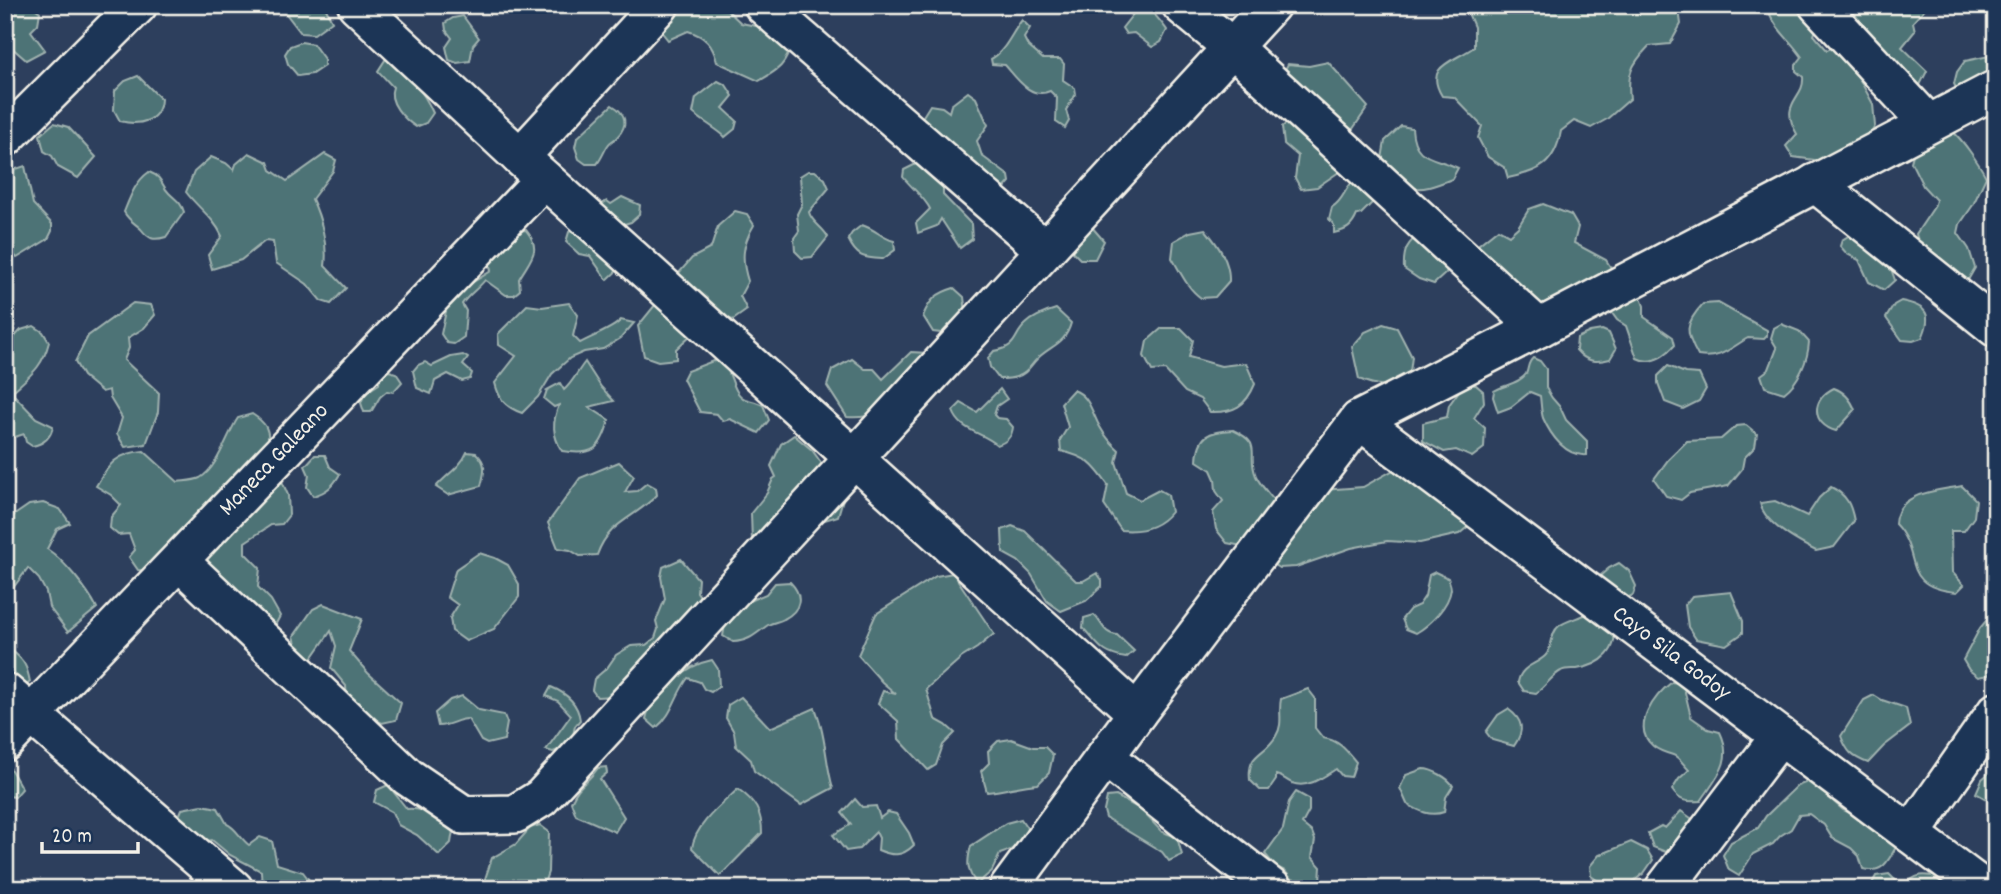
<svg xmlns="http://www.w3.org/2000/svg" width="2001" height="894" font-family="Dekko,sans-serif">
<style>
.green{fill:#4d7376;stroke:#a0b2af;stroke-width:2}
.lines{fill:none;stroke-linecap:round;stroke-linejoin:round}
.minor-casing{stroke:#f4f1e8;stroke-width:42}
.minor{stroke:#1d3557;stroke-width:37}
.labels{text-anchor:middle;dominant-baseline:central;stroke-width:7;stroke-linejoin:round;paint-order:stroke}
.street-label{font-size:24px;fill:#f4f1e8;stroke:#1d3557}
</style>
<rect width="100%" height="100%" fill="#2d3f5d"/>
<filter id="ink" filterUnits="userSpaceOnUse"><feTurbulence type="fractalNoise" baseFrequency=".0143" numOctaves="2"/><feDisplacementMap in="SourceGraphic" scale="14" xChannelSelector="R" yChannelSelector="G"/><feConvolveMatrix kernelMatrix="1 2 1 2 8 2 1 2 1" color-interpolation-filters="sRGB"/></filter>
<g filter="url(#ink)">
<g class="green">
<path d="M 5,5 L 31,5 L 40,12 L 38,24 L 31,31 L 45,50 L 26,60 L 10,46 L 13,28 L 5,24 Z"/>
<path d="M 282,5 L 324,5 L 332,21 L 314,34 L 301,33 L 284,11 Z"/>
<path d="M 678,5 L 688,5 L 698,11 L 706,8 L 727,10 L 741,23 L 772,29 L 791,43 C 787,65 778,70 759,81 L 717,62 C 713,45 705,36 688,31 L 668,40 L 660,30 Z"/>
<path d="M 1123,5 C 1149,5 1152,10 1167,30 L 1161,42 L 1152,47 L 1134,33 L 1126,34 L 1122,28 L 1133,14 L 1122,6 Z"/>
<path d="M 1468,5 L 1686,5 L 1679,10 L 1681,24 L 1670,44 L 1649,46 C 1631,65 1627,74 1630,99 L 1607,119 L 1591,128 L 1574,121 L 1561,131 C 1555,164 1539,172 1508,178 L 1505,168 L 1488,157 L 1478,138 L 1482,126 L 1454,97 L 1442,96 C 1423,65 1454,62 1474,47 L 1474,27 L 1468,13 Z"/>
<path d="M 1715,5 L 1928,5 L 1913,22 L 1915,31 L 1902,47 L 1927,71 L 1920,85 L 1897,99 L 1885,62 L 1877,56 L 1837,7 L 1824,9 L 1814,35 L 1827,50 L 1848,41 L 1859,50 L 1858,76 L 1873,104 L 1875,126 L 1867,141 L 1822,161 L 1793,157 L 1786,146 L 1797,134 C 1778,102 1805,99 1803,77 L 1796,71 L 1796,65 L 1802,57 C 1788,37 1777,32 1767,8 L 1748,6 L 1726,13 Z"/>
<path d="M 463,16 L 479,38 L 473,45 L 470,61 L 457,63 L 449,60 L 446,47 L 452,38 L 446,30 L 445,23 L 453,18 Z"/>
<path d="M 1022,20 L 1030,28 L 1024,38 L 1028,46 L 1043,59 L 1060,59 L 1064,64 L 1063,80 L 1075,88 L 1076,94 L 1066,110 L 1069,121 L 1065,128 L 1056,122 L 1057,98 L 1050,91 C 1030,100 1016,77 1005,65 L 992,64 L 991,59 C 1005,52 1012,32 1022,20 Z"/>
<path d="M 301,42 L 313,44 L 324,59 L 324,66 L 312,74 L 298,76 L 288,64 L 285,54 L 290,46 Z"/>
<path d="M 1989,56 L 1996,62 L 1996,98 L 1958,92 L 1954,84 L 1957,72 L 1965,61 Z"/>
<path d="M 387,57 C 407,74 423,89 433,113 L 426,123 L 416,127 C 404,119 387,102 393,87 L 378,71 Z"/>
<path d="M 1328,62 L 1368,107 L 1348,136 L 1339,172 L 1317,187 L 1301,189 L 1295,178 L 1298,156 L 1284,144 L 1282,127 L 1310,104 L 1283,73 L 1288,64 L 1309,66 Z"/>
<path d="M 138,76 L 161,99 C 160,122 139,126 120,121 L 114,110 L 115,91 L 125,81 Z"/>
<path d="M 718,81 L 726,85 L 733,96 L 723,108 L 737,121 L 735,129 L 725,137 C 720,131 702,121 693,113 L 696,98 Z"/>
<path d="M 968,92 L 976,98 L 988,125 L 977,141 L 982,156 L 1009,176 L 1010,182 L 1001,192 L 962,153 L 947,150 L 937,142 L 934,128 L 920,121 L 930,105 L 942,107 L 949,112 L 951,105 Z"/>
<path d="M 612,105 C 626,113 629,125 617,137 C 615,140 610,141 608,145 C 604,151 602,158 597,164 L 586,164 L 579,159 L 575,147 L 577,138 Z"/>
<path d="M 54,123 L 68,127 L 96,157 L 78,178 L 58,167 L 52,156 L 44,151 L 40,135 Z"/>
<path d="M 1401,126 L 1412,128 C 1414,161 1433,156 1458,168 L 1452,179 C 1414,194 1410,192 1381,165 L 1385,141 Z"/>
<path d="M 1949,129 C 1960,135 1980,165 1986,177 L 1973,205 L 1960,224 L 1958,233 L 1969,249 L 1975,268 L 1968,280 L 1960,286 L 1921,252 L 1916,234 L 1934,207 L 1936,200 L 1923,186 L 1911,162 L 1917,140 Z"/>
<path d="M 249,153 L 268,162 L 271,170 L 287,181 L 325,154 L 336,160 L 333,171 L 312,199 C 321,218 328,244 325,266 L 346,288 L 331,304 L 321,301 L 307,284 L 276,263 L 273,242 L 265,241 L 241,260 L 212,269 L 208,255 L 222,236 C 214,218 198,208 186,192 L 194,172 L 211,157 L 226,163 L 234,170 L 236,164 Z"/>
<path d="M 918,163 L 925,172 L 943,186 L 943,195 L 971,224 L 972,239 L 960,248 L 941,219 L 937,226 L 918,233 L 916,223 L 930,209 C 925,198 911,187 903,177 L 904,170 Z"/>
<path d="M 25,166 L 33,204 L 52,224 L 52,231 L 48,239 L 17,258 L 10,251 L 5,253 L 5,178 L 13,170 Z"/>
<path d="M 808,171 L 815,171 L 825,179 L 829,188 L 809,212 C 811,222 823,227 828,237 L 812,257 L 802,258 L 795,251 L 794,238 L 799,231 L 797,214 L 802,204 L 800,176 Z"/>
<path d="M 149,172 C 164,178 160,184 169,193 C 176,200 181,202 184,212 L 166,237 C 153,241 149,239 141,229 C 135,223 129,221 124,212 C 130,197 135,182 149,172 Z"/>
<path d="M 1358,179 L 1374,201 L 1361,214 L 1357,215 C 1352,227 1347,230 1334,233 L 1334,225 L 1329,219 L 1332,207 C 1345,200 1344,185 1358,179 Z"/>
<path d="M 622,197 L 640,205 L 639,215 L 631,222 L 621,225 L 600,212 L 602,204 L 607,201 L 611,204 Z"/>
<path d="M 1543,204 L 1571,215 L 1578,227 L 1574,243 L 1606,260 L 1613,271 L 1536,313 L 1481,267 L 1478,245 L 1498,229 L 1509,235 L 1518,227 L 1529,209 Z"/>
<path d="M 735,211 L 747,214 L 754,225 C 742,245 741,259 748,281 L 740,296 L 747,310 L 733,320 L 701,310 L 677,275 L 692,258 L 711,248 L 718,226 Z"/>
<path d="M 862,225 C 877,230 880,237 894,241 L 895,250 L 883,259 C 864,258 857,258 848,239 L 852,233 Z"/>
<path d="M 1091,226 L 1104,241 L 1095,259 L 1080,259 L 1066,245 Z"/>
<path d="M 579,228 L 622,266 L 607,280 L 590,256 L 579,254 L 566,242 L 569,232 Z"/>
<path d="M 1205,229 C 1218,245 1230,261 1229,281 L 1215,297 L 1201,298 C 1187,288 1181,273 1172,258 L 1174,241 L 1190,232 Z"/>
<path d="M 526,230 C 543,251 530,259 519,279 L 520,290 L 514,295 L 506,295 L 485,280 C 478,289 469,294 462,304 L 466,311 L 464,337 L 454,344 L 447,343 L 441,334 L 449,297 L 491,271 L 488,256 L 513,231 Z"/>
<path d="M 1422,232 L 1453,249 L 1446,273 L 1434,284 L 1419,279 L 1404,269 C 1403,250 1407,243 1422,232 Z"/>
<path d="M 1850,235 L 1890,266 L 1895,280 L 1884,290 L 1869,282 L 1859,260 L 1847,254 L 1840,246 L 1842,240 Z"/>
<path d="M 954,288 L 964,297 L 967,322 L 949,334 L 933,332 L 923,316 C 930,299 937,293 954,288 Z"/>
<path d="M 1638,290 L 1644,306 L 1644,317 L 1673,337 L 1675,345 C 1665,356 1652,366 1637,358 L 1626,326 L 1617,320 L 1607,306 Z"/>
<path d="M 1901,301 C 1927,306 1933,314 1922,338 L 1913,341 L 1902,340 L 1886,318 L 1894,305 Z"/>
<path d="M 133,303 L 151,305 L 155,315 L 144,328 L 128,338 L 129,348 L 124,360 L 159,393 L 158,412 L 146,444 L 125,447 L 117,434 L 122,418 L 110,398 L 109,390 L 102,392 L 83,376 L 75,362 L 88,336 Z"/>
<path d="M 569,303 L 578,315 L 573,336 L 580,343 C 593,336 613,329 621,320 L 634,323 L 621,338 L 603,349 L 584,352 L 570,358 L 552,374 L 538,397 L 522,413 C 505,407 499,399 495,383 L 516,356 L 499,345 L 498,334 L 527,305 L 542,307 Z"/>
<path d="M 1718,303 L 1767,330 L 1767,336 L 1764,339 L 1748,338 C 1730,348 1721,360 1698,356 C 1685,333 1684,324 1703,304 Z"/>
<path d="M 655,305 L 664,307 L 695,331 L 676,349 L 676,359 L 658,361 L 644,356 L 638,326 Z"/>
<path d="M 1056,309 L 1071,323 C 1065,345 1051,345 1037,359 C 1030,366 1027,374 1016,377 C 1011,379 1005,379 999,379 L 990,367 L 988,358 L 994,351 C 1019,347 1012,336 1026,324 C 1034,316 1046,312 1056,309 Z"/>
<path d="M 1383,324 L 1397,328 L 1412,357 L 1410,372 C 1391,387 1382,389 1359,379 L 1352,347 L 1365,332 Z"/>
<path d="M 1781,324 L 1799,331 L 1809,342 C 1808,360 1799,382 1784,393 L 1765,387 L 1761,375 L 1769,369 L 1777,348 L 1771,338 L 1774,328 Z"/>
<path d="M 34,326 L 43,332 L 49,342 C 43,366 32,374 14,390 L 14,395 L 36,418 L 53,426 C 51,438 43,444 32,446 L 26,442 L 24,434 L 15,437 L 5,436 L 5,347 L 21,330 Z"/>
<path d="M 1162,328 L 1181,328 L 1193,340 L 1189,357 L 1221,366 L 1246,363 L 1255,384 C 1246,406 1234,413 1210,412 L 1200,399 L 1185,392 L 1165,370 L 1152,371 L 1144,356 L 1147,341 Z"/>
<path d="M 1602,330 L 1609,333 L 1616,349 L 1610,359 C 1596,363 1586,362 1576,350 L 1577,338 L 1590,332 Z"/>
<path d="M 911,352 L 927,353 L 919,373 L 905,374 L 910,384 C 888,404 879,420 847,417 L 827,386 L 832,370 L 852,359 L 865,369 L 874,369 L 883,379 Z"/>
<path d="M 463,355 L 468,358 L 463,365 L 472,373 L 470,379 L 462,381 L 448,374 L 435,381 L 431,394 L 417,388 L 413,371 L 418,365 L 425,362 L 432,366 L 451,357 Z"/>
<path d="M 1533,358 L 1540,361 L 1546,369 L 1546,388 L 1552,398 L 1560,407 L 1566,420 L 1587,441 L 1587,455 C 1566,457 1551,436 1543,418 C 1541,412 1541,403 1540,396 L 1530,392 L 1511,407 L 1498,412 L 1493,397 L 1494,391 C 1504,385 1520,383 1526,374 C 1529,368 1527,363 1533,358 Z"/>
<path d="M 713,361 L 723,362 C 732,372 732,393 745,399 C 751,401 757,402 763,405 L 769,420 L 759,433 L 730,419 L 723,421 L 717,414 L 700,412 L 683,379 L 687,371 Z"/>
<path d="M 585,362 L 601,387 L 614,401 L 589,407 L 609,420 C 601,450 593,456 562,451 C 552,435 552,422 559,405 L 554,407 L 544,399 L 547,390 L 560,383 L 564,390 C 573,382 577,372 585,362 Z"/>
<path d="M 1668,366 L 1685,373 L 1699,374 L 1706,389 L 1699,401 L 1683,409 L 1665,402 L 1658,383 L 1658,376 Z"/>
<path d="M 389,371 L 396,373 L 402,382 L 393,392 L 387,391 L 380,397 L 371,412 L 364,412 L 361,403 L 365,393 L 379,384 L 380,375 Z"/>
<path d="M 1464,384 L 1476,385 L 1483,391 L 1484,402 L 1474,418 L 1485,428 L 1484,448 L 1472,457 L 1456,450 L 1444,452 L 1423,441 L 1423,423 L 1447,417 L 1449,405 Z"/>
<path d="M 1834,388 C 1845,392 1851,399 1855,410 L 1836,431 C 1811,424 1811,399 1834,388 Z"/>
<path d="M 1000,389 L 1007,399 L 997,406 L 994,415 L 997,418 L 1006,419 L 1013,427 C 1012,437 1007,442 997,445 C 982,432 960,431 953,411 L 961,403 L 977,412 Z"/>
<path d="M 1073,390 C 1090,395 1092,414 1100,427 C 1105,436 1111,443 1119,450 L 1116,462 L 1126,493 L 1140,500 L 1159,490 L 1168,495 L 1171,512 C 1159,527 1141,532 1121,530 L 1104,505 L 1108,485 C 1093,464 1087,457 1061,451 L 1060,440 L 1068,427 L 1061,403 Z"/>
<path d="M 252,414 C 266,423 270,430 268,446 L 182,529 L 155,571 L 138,570 L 129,557 L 135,550 L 129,534 L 118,535 L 110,528 L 111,517 L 121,505 L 111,495 L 96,486 C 109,464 116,453 144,451 L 178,482 C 185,481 194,481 200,478 C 218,468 227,434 238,418 Z"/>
<path d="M 1746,425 L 1757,434 L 1755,447 L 1744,458 L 1742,469 L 1728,486 L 1690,493 L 1681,500 L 1666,496 L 1654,479 L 1668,460 L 1687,441 L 1721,439 L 1736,426 Z"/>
<path d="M 1233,430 C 1265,445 1246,453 1256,476 C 1260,485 1270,495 1276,503 L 1242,546 L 1227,543 L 1216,529 L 1213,512 L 1223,501 L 1216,491 L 1215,479 L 1211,470 L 1197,461 C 1198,435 1209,431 1233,430 Z"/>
<path d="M 794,435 L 812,450 L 825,468 L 826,479 L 843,499 L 838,516 L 752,542 L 751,513 L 767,493 L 773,479 L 776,477 L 771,466 L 781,444 Z"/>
<path d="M 467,452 L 476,453 C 487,463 485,471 481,486 L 448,495 L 436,487 C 446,475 461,467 467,452 Z"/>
<path d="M 315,455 L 325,455 L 330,467 L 340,474 C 333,486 327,492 313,496 L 307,487 L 309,475 L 305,466 Z"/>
<path d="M 619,462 L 634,476 L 625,492 L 637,491 L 647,483 L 656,488 L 657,495 C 634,519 609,521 597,555 L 580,556 L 570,550 L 558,548 L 548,523 L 580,478 Z"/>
<path d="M 1399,467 L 1471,524 L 1459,534 L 1420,543 L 1387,541 L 1351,548 L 1296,567 L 1279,568 L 1264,559 L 1322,490 L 1363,487 Z"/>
<path d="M 281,479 L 288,495 L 289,515 L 282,524 L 271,525 L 245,542 L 245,553 L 260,568 L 258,587 L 271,600 L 280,616 L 271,633 L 206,565 L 206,549 Z"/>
<path d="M 1962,486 L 1976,500 L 1974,517 L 1964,531 L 1951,531 L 1952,572 L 1964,585 L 1957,592 C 1898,587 1924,554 1895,524 C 1896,492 1937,491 1962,486 Z"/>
<path d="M 1831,487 C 1847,495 1851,505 1854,521 L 1834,547 L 1816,551 C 1798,542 1764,523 1760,503 L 1775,501 L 1807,516 L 1819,498 Z"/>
<path d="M 43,503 L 60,509 L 70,523 L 57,529 L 47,549 C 63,559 88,590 97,608 L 68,632 L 49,607 L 46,592 L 39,579 L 28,568 L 10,592 L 5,592 L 5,536 L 10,518 L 29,505 Z"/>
<path d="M 1012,526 L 1025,531 L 1076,581 L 1083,581 L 1097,573 L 1102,580 L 1102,586 L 1086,601 L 1061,611 L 1047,601 L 1031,574 L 1018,561 L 1003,553 L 1002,530 Z"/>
<path d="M 479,553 L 495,558 L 508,565 L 519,584 L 519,597 L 494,629 L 466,641 L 452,631 L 450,618 L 458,605 L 447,597 L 456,569 Z"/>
<path d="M 681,559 L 698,579 L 697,592 L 704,602 L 614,696 L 597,697 L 592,690 L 594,679 L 607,668 L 616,655 L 631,646 L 646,645 L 655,638 L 658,629 L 656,621 L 665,599 L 661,577 L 663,567 Z"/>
<path d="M 1619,563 L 1629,571 L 1636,586 L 1633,595 L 1622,601 L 1601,585 L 1600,576 L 1609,568 Z"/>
<path d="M 1435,572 L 1448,578 C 1449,581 1451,585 1451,589 C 1449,606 1430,625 1416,633 L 1406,629 L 1402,619 L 1410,609 L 1419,605 L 1425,596 L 1429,575 Z"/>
<path d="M 953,573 L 994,634 L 977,648 L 961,658 L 926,689 L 935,719 L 946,725 L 955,733 L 943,745 L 936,765 L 928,770 L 899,739 L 898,721 L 878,703 L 883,691 L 896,694 L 882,682 L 858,655 L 876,614 L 936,576 Z"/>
<path d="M 790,582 C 804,596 801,610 784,619 C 779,622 773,622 768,625 C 755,634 750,641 733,642 L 723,636 L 726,619 L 737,606 L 766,594 L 775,583 Z"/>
<path d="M 1731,592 L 1743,621 L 1743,633 L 1726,645 L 1696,639 L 1688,627 L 1685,605 L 1692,596 Z"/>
<path d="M 323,604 L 362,619 L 349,651 L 368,673 L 401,703 L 396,720 L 382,723 L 347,704 L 346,686 L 331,668 L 336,646 L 331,631 L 312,658 L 298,652 L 294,636 L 313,609 Z"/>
<path d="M 1996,609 L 1996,666 L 1988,675 L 1978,677 L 1969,670 L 1963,660 L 1980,628 Z"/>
<path d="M 1586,614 L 1596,615 L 1613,624 C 1620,650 1602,665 1577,669 C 1571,669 1566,668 1561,671 C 1551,676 1546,687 1536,693 L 1524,691 L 1518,682 C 1521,666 1534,666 1545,656 C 1554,648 1549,634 1559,626 C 1566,621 1578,618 1586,614 Z"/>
<path d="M 1094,615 C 1103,623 1103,634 1117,635 L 1134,651 L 1126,658 C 1101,654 1099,645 1083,628 L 1084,618 Z"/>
<path d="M 11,650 C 24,660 27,666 30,682 L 20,692 L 5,699 L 5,651 Z"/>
<path d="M 712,660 L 718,669 L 719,686 L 711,692 L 704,689 L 700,682 L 688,678 C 675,695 673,715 656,728 L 646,719 C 651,693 686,665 712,660 Z"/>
<path d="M 1672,682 L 1683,684 L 1691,717 L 1708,729 L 1720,732 C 1734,761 1717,777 1701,801 C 1687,802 1680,802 1672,790 L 1679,779 L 1689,770 C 1684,765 1679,757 1673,755 C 1666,753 1659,751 1653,746 C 1630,727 1655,695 1672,682 Z"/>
<path d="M 551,687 C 566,693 578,704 580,720 L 575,726 L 571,745 L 553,752 L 546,750 L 571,715 L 558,701 L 546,696 Z"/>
<path d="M 1308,689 L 1315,698 L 1315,728 L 1323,738 C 1339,740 1346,750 1356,762 L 1351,777 L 1342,776 L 1336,769 C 1322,778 1307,789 1292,783 C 1285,780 1283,776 1276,775 L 1276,780 L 1269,790 L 1260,790 L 1250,780 C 1247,752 1265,756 1276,736 C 1284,723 1278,712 1281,699 Z"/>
<path d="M 1874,695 L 1882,700 L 1906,708 L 1910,726 L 1884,746 L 1868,763 C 1852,757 1847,752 1841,736 L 1864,700 Z"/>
<path d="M 462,696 L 479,710 L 504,715 L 507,723 L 504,740 L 487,744 L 481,741 L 468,719 C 456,719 451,726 438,726 L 435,713 L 450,700 Z"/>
<path d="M 741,697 L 770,728 L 815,708 C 826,733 825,762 833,788 L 801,805 L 754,771 L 751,760 L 736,746 L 734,732 L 726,718 L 728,705 Z"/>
<path d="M 1508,709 C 1523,720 1525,730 1514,746 L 1492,740 L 1486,732 L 1498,715 Z"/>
<path d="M 1011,739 L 1033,747 L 1045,747 L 1053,755 L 1049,773 L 1038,784 C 1020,785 1004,791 987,792 L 981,771 L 989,763 L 988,751 L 998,741 Z"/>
<path d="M 5,766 L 10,768 L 22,789 L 15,797 L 8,796 L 5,792 Z"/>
<path d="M 606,767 L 607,773 L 600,779 L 624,817 L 615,832 L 576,815 L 571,802 C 580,782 587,784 598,768 Z"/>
<path d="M 1996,767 L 1996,795 L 1988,800 L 1976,793 L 1982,779 Z"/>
<path d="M 1423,769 C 1432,769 1449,778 1453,786 L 1446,797 L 1444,812 C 1430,817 1419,811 1407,804 L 1400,788 L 1406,775 Z"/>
<path d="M 1810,781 L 1843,810 L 1888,829 L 1896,847 C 1888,862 1882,874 1863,869 L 1859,856 L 1851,848 L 1832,838 L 1824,825 L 1809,814 L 1799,815 L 1791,829 L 1780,836 L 1773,844 L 1753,854 L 1739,876 L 1729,870 L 1723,855 L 1731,842 L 1758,828 L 1766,816 L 1797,786 Z"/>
<path d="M 388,785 L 407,809 C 419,807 428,814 440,812 L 454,824 L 451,843 L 439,855 L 417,835 L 398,825 L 392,812 L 374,802 L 377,790 Z"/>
<path d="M 738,789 C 755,801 762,812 762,833 L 720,876 L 692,848 C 695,825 721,805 738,789 Z"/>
<path d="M 1296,792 L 1309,799 L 1309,811 L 1302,824 L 1312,832 L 1315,840 L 1312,857 L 1321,867 L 1320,881 L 1305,889 L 1299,889 L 1285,871 L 1275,866 L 1265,854 L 1283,829 L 1289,802 Z"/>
<path d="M 1116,796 L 1140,809 L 1162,832 L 1177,837 L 1182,855 L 1169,861 L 1162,852 L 1106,818 L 1104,811 L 1107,797 Z"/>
<path d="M 855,799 L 862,807 L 876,806 L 880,818 L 888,812 L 896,814 L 909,833 L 914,845 C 902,857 892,856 878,850 L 879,838 L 876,832 L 859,849 L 846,851 L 833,835 L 851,824 L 842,813 Z"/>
<path d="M 202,805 L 218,808 L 227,824 C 235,827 241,839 249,845 L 260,837 L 272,841 L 277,864 L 303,872 L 316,889 L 262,889 L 261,871 L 230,855 L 212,840 L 197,843 L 174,828 L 182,809 Z"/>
<path d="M 1681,811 L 1691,818 L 1692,827 L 1666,852 L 1653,847 L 1648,833 L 1661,826 L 1665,828 Z"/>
<path d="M 1021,819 L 1027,828 C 1025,842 1013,850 1000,854 L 992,871 L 977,884 C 966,871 967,861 971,846 L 1006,823 Z"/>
<path d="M 540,825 L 549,832 L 548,872 L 542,889 L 495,889 L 485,879 L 492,858 L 516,844 L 530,828 Z"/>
<path d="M 1631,842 L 1647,850 L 1653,860 L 1644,873 L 1624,889 L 1600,889 L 1601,883 L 1591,876 L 1590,866 L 1599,855 Z"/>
<path d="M 1889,874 L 1903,888 C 1917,870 1927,875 1948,879 L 1954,889 L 1869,889 L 1876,876 Z"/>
</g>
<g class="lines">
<defs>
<g id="minor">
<path d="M 357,5 L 520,157 L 1137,713"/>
<path d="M 763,5 L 1044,249"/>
<path d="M 1181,5 L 1233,48 L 1539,328"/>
<path d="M 1818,5 L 1928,123"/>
<path d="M 5,138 L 138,5"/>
<path d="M 520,157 L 660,5"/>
<path d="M 1815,183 L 1996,328"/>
<path id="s1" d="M 1359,420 L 1984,889"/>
<path d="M 179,561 L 408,777 L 464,815 L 515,814 L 541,798 L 1271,5"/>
<path d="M 5,692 L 234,889"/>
<path id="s2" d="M 5,742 L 544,179"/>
<path d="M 1105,757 L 1273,889"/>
<path d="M 1911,834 L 1996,712"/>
<path d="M 1008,889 L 1137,713 L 1359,420 L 1539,328 L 1996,89"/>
<path d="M 1664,889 L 1780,736"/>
</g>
</defs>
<use href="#minor" class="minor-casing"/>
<use href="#minor" class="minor"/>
</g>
</g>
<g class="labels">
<g class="street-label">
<text stroke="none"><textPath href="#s2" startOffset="390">Maneca Galeano</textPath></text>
<text stroke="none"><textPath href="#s1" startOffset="390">Cayo Sila Godoy</textPath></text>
</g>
</g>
<rect width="2001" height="894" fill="none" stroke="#1d3557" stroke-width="28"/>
<rect x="14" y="14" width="1973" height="866" fill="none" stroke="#f4f1e8" stroke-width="2.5" filter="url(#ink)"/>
<path d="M42 842v10h96v-10" fill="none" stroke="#f4f1e8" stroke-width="3.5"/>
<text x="52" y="842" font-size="21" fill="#f4f1e8" stroke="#1d3557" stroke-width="5" paint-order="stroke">20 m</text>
</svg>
